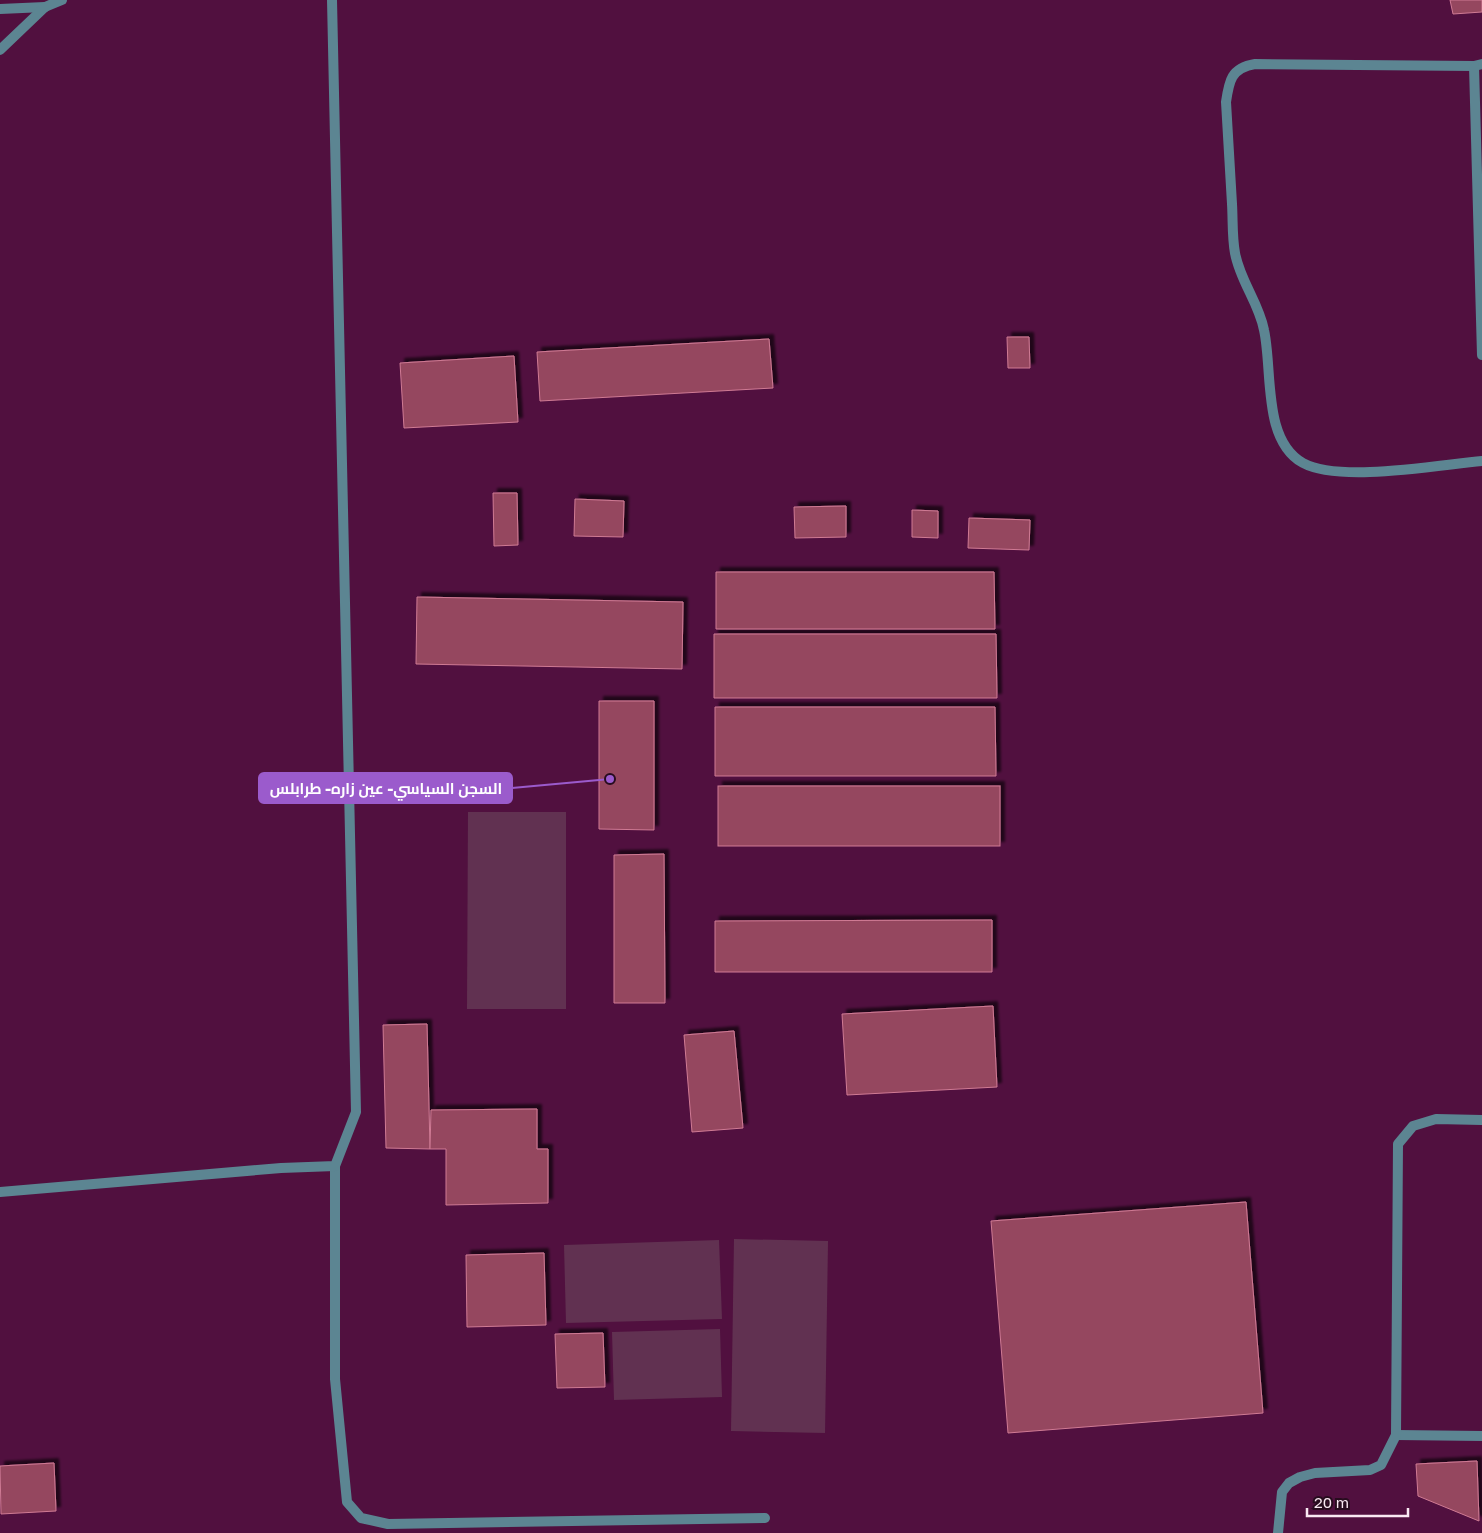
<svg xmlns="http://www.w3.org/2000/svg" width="1482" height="1533" font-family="'Golos Text',Cairo,sans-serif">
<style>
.garden{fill:#613151}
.building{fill:#95465f;stroke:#d07b94;filter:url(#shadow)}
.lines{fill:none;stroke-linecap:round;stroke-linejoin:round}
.lane{stroke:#5c8592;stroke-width:10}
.street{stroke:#5c8592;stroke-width:10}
.leader{fill:none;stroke:#9b5bcc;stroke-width:2}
.callout-dot{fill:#9b5bcc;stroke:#270c1e;stroke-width:2}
.callout{fill:#9b5bcc;stroke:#9b5bcc;stroke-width:2}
.callout-label{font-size:15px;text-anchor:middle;font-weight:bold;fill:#fff}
</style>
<defs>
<filter id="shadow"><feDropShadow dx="4.5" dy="-4.5" stdDeviation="1" flood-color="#0009"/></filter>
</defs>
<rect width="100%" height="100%" fill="#51103f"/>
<g class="garden">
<path d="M 468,812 L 566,812 L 566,1009 L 467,1009 Z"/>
<path d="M 734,1239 L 828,1241 L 825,1433 L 731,1431 Z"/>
<path d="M 719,1240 L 722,1319 L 566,1323 L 564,1245 Z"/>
<path d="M 720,1329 L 722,1397 L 614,1400 L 612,1332 Z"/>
</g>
<g class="building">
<path d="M 1450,0 L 1482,0 L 1482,12 L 1453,14 Z"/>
<path d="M 1007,337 L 1029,337 L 1030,368 L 1008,368 Z"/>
<path d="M 769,339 L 773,388 L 540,401 L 537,352 Z"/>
<path d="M 514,356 L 518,422 L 404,428 L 400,363 Z"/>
<path d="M 493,493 L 517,493 L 518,545 L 494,546 Z"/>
<path d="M 575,499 L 624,501 L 623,537 L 574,536 Z"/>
<path d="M 846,506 L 846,537 L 795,538 L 794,507 Z"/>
<path d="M 912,510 L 938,511 L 938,538 L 912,537 Z"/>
<path d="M 969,518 L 1030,520 L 1029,550 L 968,548 Z"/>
<path d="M 716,572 L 994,572 L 995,629 L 716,629 Z"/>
<path d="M 417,597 L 683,602 L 682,669 L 416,664 Z"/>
<path d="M 714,634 L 996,634 L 997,698 L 714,698 Z"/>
<path d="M 599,701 L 654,701 L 654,830 L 599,829 Z"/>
<path d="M 715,707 L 995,707 L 996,776 L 715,776 Z"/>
<rect x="718" y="786" width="282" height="60"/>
<path d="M 664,854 L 665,1003 L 614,1003 L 614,855 Z"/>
<path d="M 992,920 L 992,972 L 715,972 L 715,921 Z"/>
<path d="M 993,1006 L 997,1087 L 847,1095 L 842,1014 Z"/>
<path d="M 427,1024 L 430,1149 L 386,1148 L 383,1025 Z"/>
<path d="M 734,1031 L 743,1128 L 692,1132 L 684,1035 Z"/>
<path d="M 537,1109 L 537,1149 L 548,1149 L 548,1203 L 446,1205 L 446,1149 L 430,1149 L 431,1110 Z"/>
<path d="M 1246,1202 L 1263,1413 L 1008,1433 L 991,1221 Z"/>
<path d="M 544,1253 L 546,1325 L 467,1327 L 466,1255 Z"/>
<path d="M 603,1333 L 605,1387 L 557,1388 L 555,1334 Z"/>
<path d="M 1477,1461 L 1479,1521 L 1418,1496 L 1416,1464 Z"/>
<path d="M 54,1463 L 56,1511 L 1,1514 L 0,1466 Z"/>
</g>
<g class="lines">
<path class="lane" d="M 335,1166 L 335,1379 L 347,1502 L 361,1518 L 388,1524 L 765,1518"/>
<g class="street">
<path d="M 0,9 L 45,7"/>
<path d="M 0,50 L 45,7 L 62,0"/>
<path d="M 1482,64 L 1474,66 L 1255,64 C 1231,68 1229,81 1226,102 C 1228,136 1230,170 1232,204 C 1233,220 1232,237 1235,253 C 1240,281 1259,303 1264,330 C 1273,371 1262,440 1303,463 C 1340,483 1438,465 1482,461"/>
<path d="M 1474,66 L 1482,355"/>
<path d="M 0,1192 L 281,1168 L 335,1166 L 356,1112 L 332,0"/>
<path d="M 1396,1435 L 1482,1436"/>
<path d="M 1278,1533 L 1282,1492 L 1289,1483 L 1300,1477 L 1315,1473 L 1370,1470 L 1381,1465 L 1396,1435 L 1398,1144 L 1413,1126 L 1436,1119 L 1482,1120"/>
</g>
</g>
<path class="leader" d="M610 779L512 788"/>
<circle class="callout-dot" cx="610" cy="779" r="5"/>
<rect class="callout" x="259" y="773" width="253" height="30" rx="5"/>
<g class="callout-label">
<text x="386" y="794">السجن السياسي- عين زاره- طرابلس</text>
</g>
<path d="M1307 1508v8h101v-8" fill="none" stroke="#fae9f3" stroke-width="2.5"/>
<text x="1314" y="1508" font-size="15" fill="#fae9f3" stroke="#270c1e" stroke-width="4" paint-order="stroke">20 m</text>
</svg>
